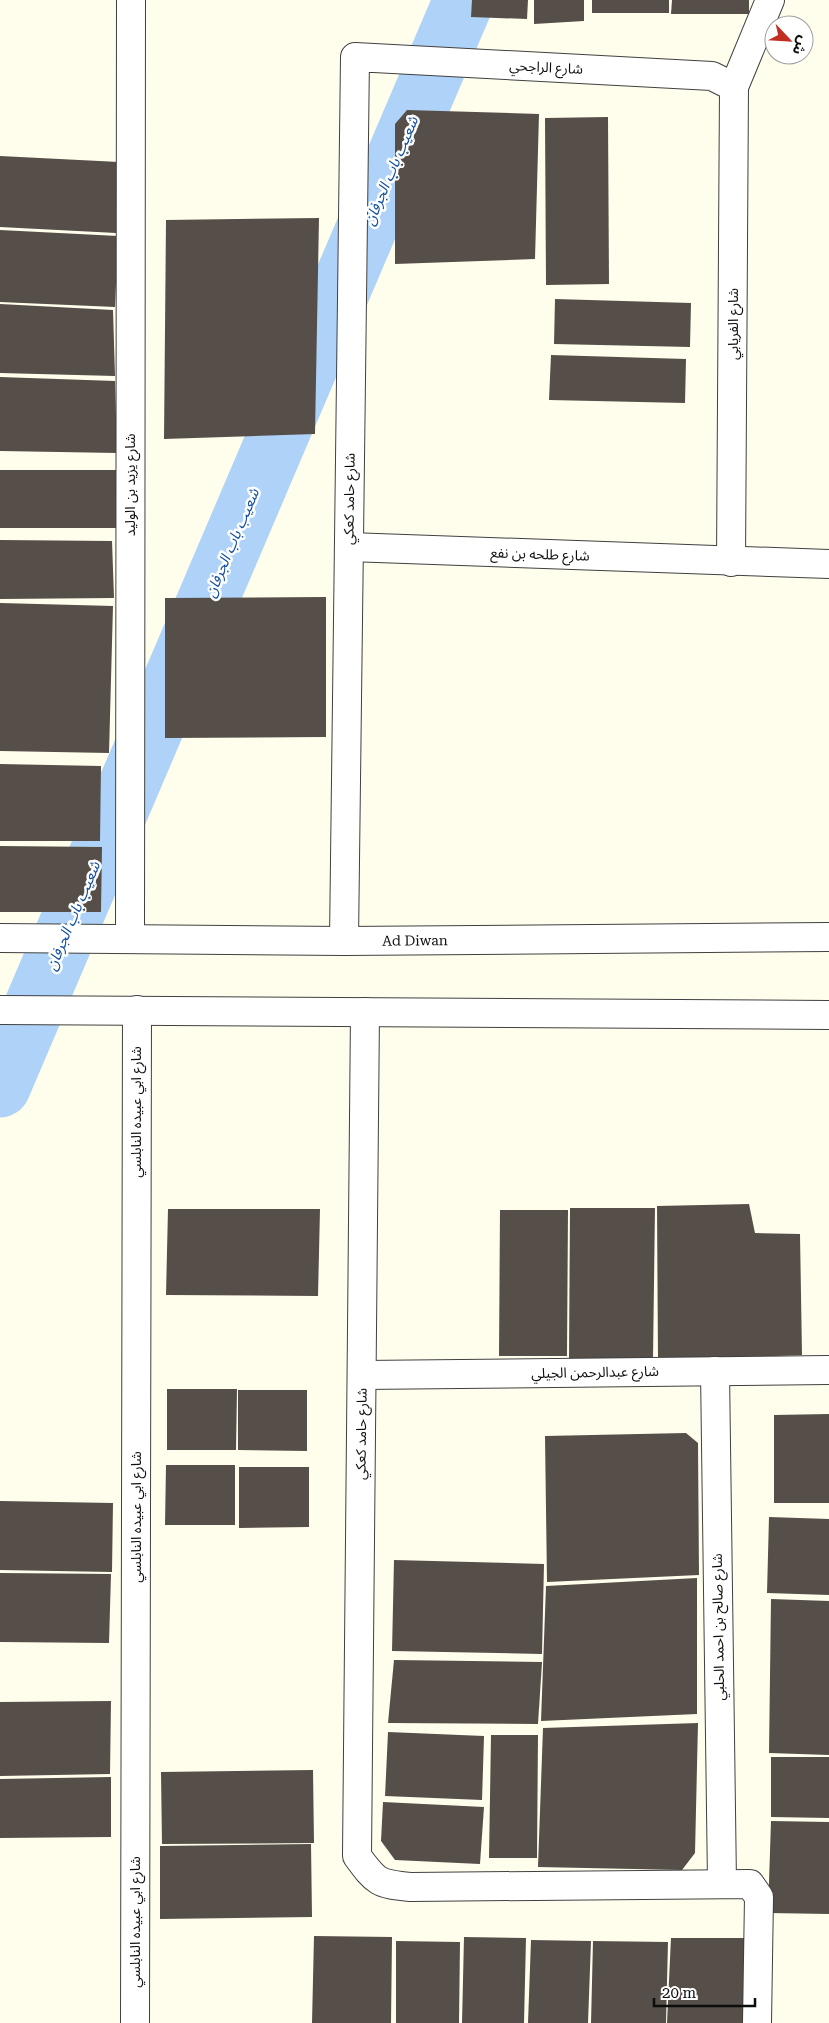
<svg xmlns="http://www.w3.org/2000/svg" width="829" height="2023" font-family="'Roboto Serif','Noto Sans Arabic',serif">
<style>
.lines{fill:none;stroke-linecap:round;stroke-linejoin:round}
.river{stroke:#afd3f8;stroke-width:61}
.building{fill:#564f49}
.minor-casing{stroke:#404040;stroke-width:30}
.minor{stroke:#fff;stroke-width:28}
.labels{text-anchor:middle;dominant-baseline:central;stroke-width:5;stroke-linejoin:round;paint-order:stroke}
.street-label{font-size:14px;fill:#0d0d0d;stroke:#fff}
.water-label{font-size:15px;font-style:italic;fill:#124fa2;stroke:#fff}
</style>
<rect width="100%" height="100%" fill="#fffeec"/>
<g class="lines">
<path class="river" d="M 0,1087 L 464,0"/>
</g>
<g class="building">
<path d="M 472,0 L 528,0 L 527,19 L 471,17 Z"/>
<path d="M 534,0 L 584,0 L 584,21 L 534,24 Z"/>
<rect x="592" y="0" width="77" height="13"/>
<path d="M 672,0 L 749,0 L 749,14 L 671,14 Z"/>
<path d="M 407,110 L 539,114 L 535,259 L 395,264 L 395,124 Z"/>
<path d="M 608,117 L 609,284 L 546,285 L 545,118 Z"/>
<path d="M 0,156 L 119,162 L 116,233 L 0,227 Z"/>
<path d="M 319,218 L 315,434 L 164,439 L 166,220 Z"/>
<path d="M 0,230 L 118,236 L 115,307 L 0,302 Z"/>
<path d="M 555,299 L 691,303 L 690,347 L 554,344 Z"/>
<path d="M 0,304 L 113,310 L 115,376 L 0,373 Z"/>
<path d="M 551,355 L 686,359 L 685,403 L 549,400 Z"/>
<path d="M 0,377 L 115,381 L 117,453 L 0,451 Z"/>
<path d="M 0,470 L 119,470 L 120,528 L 0,528 Z"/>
<path d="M 0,540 L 112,541 L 114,598 L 0,599 Z"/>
<path d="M 326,597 L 326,737 L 165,738 L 165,598 Z"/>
<path d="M 0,603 L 113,606 L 109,753 L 0,751 Z"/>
<path d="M 0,764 L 101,766 L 100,841 L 0,841 Z"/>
<path d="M 0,846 L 102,847 L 101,912 L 0,912 Z"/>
<path d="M 749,1204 L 755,1233 L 800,1234 L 802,1355 L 658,1360 L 657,1206 Z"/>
<path d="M 570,1208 L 655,1208 L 653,1359 L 569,1359 Z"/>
<path d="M 168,1209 L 320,1209 L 318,1296 L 166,1295 Z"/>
<path d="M 500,1210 L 568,1210 L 567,1356 L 499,1356 Z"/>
<path d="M 167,1389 L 237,1389 L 236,1450 L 167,1450 Z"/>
<path d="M 238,1390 L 307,1390 L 307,1451 L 238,1450 Z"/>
<path d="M 829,1414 L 829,1503 L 774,1503 L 774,1415 Z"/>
<path d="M 686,1433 L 698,1443 L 699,1575 L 547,1582 L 545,1436 Z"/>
<path d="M 166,1465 L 235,1465 L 235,1525 L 165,1525 Z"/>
<path d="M 239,1467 L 309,1467 L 309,1527 L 239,1528 Z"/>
<path d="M 0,1501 L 113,1503 L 112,1572 L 0,1570 Z"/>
<path d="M 769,1517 L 829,1519 L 829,1595 L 767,1593 Z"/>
<path d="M 394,1560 L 544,1564 L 542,1654 L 392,1651 Z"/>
<path d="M 0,1573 L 111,1574 L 109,1643 L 0,1642 Z"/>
<path d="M 697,1578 L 697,1714 L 541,1721 L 546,1586 Z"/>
<path d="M 771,1599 L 829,1601 L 829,1755 L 769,1753 Z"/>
<path d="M 394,1660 L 542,1662 L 538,1724 L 388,1723 Z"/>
<path d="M 111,1701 L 110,1774 L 0,1776 L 0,1702 Z"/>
<path d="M 698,1723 L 695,1853 L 682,1870 L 538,1867 L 543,1728 Z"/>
<path d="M 388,1732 L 484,1736 L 482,1800 L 385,1796 Z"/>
<path d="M 491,1735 L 538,1735 L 537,1858 L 489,1858 Z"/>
<path d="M 771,1757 L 829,1757 L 829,1818 L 771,1817 Z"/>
<path d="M 313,1770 L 314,1843 L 162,1844 L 161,1772 Z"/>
<path d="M 111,1777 L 111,1837 L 0,1838 L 0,1779 Z"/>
<path d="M 383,1802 L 484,1807 L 480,1864 L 395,1860 L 381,1841 Z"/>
<path d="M 771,1821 L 829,1822 L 829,1914 L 768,1913 Z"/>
<path d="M 311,1844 L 312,1917 L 160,1919 L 160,1846 Z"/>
<path d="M 314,1936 L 392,1937 L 391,2023 L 312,2023 Z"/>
<path d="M 464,1937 L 526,1938 L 524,2023 L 462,2023 Z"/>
<path d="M 671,1938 L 747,1938 L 745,2023 L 667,2023 Z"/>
<path d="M 531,1940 L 591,1941 L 588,2023 L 528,2023 Z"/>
<path d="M 396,1941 L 460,1942 L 459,2023 L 396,2023 Z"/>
<path d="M 593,1941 L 668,1942 L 666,2023 L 591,2023 Z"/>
</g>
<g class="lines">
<defs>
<g id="minor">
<path d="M 349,547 L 829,564"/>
<path d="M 731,562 L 734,87 L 770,0"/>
<path id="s1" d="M 0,938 L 344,941 L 829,937"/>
<path d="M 130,939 L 131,0"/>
<path d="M 344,941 L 355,57 L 712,76 L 734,87"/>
<path d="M 0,1010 L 829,1015"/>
<path d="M 365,1012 L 357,1856 C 376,1882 378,1884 410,1887 L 750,1884 L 759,1897 L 757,2023"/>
<path d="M 715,1371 L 722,1883"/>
<path d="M 362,1375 L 829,1370"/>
<path d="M 135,2023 L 137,1010"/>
</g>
</defs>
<use href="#minor" class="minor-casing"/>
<use href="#minor" class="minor"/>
</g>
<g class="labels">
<g class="street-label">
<text transform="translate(546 67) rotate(3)">شارع الراجحي</text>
<text transform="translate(733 324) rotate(-90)">شارع الفريابي</text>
<text transform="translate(130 485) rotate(-90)">شارع يزيد بن الوليد</text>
<text transform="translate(349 499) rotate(-89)">شارع حامد كعكي</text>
<text transform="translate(540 554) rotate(2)">شارع طلحه بن نفع</text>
<text stroke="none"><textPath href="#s1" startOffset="415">Ad Diwan</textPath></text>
<text transform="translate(136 1112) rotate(-90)">شارع ابي عبيده النابلسي</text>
<text transform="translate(595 1372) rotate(-1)">شارع عبدالرحمن الجيلي</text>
<text transform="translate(361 1434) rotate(-89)">شارع حامد كعكي</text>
<text transform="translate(136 1517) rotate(-90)">شارع ابي عبيده النابلسي</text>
<text transform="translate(718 1627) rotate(-91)">شارع صالح بن احمد الحلبي</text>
<text transform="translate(135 1922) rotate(-90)">شارع ابي عبيده النابلسي</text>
</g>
<g class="water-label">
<text transform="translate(391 171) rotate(-67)">شعيب باب الجرفان</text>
<text transform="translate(232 543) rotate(-67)">شعيب باب الجرفان</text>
<text transform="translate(73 916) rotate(-67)">شعيب باب الجرفان</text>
</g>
</g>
<g transform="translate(789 40) rotate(115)"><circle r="24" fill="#ffffff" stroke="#9e9e9e"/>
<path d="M0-4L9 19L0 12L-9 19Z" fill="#c12f20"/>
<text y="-8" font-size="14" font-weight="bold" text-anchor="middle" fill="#0d0d0d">ش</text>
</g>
<path d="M654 1998v8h101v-8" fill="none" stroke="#0d0d0d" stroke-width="2.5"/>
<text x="662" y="1998" font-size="15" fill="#0d0d0d" stroke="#ffffff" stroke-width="4" paint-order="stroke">20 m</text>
</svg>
